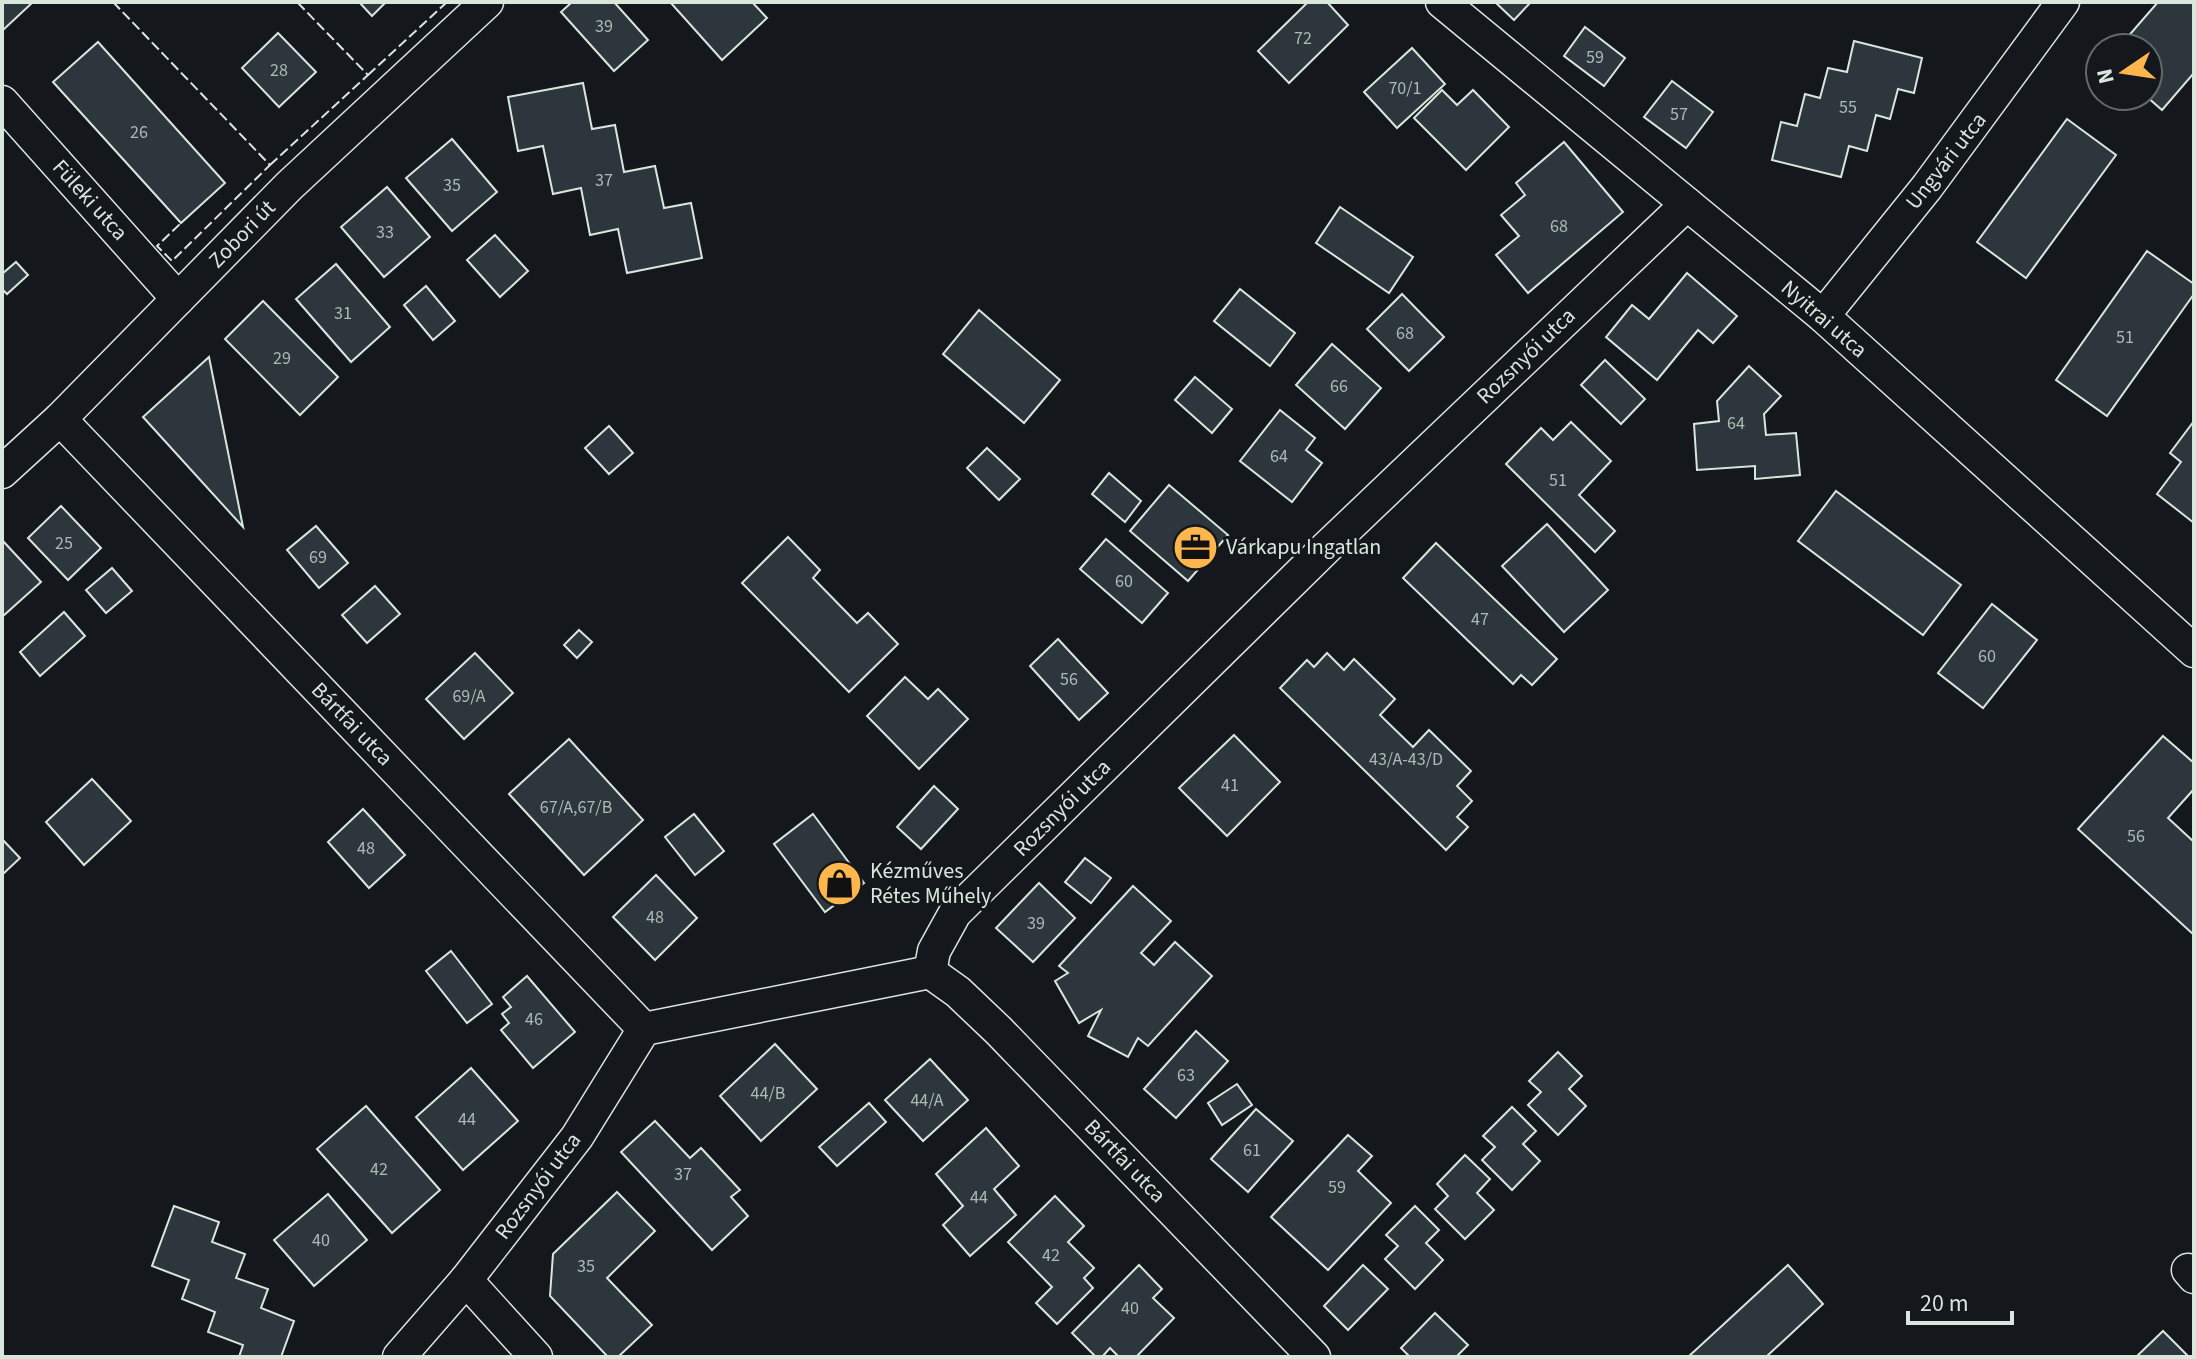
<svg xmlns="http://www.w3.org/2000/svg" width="2196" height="1359" font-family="'Source Sans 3',sans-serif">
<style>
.building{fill:#2c363c;stroke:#d8e6dc;stroke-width:2}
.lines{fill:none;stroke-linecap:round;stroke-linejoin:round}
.minor-casing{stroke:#d8e6dc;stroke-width:35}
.minor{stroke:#14181c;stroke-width:32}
.fence{stroke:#d8e6dc;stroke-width:2;stroke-dasharray:10 4;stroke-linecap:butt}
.labels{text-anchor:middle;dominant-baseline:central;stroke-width:6;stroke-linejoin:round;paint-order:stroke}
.number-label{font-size:18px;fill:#adbab4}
.street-label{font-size:22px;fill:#d8e6dc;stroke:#14181c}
.poi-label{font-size:22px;fill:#d8e6dc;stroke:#14181c;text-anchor:start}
</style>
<rect width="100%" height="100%" fill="#14181c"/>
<g class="building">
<path d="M 2,2 L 33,2 L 2,31 Z"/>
<path d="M 359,2 L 386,2 L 372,16 Z"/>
<path d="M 572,2 L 614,2 L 648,40 L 614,71 L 561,12 Z"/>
<path d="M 670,2 L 752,2 L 767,18 L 722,60 Z"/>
<path d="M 1308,2 L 1327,2 L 1348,25 L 1289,83 L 1258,51 Z"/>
<path d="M 1495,2 L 1531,2 L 1514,20 Z"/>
<path d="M 2158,2 L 2194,2 L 2194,73 L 2162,110 L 2146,96 L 2148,48 L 2118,48 Z"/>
<path d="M 1585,27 L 1625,58 L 1604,86 L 1564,56 Z"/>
<path d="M 278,33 L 316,72 L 279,107 L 242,68 Z"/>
<path d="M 1854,41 L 1922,58 L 1914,93 L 1898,89 L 1890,119 L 1876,115 L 1867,151 L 1849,146 L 1841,177 L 1772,160 L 1781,122 L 1797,126 L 1805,94 L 1820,98 L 1828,68 L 1847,72 Z"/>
<path d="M 98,42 L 225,183 L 181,223 L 53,82 Z"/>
<path d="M 1412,48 L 1445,84 L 1397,128 L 1364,92 Z"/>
<path d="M 1672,81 L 1713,112 L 1686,148 L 1644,117 Z"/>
<path d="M 583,83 L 592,129 L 615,125 L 624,172 L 655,166 L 664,208 L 691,203 L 702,258 L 627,273 L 618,229 L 590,235 L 581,188 L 553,194 L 543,146 L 518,151 L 508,97 Z"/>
<path d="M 1442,90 L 1457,105 L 1473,90 L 1509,127 L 1466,170 L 1414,118 Z"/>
<path d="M 2067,119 L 2116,155 L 2026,278 L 1977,242 Z"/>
<path d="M 452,139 L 497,192 L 452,231 L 406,178 Z"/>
<path d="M 1564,142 L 1623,212 L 1528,293 L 1496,255 L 1519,236 L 1501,215 L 1525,195 L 1516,183 Z"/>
<path d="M 387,187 L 430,237 L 384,277 L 341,227 Z"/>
<path d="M 1340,207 L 1413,257 L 1389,293 L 1316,243 Z"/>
<path d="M 495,235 L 528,271 L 500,297 L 467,260 Z"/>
<path d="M 2147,251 L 2194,284 L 2194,294 L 2107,416 L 2056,380 Z"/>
<path d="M 16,262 L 28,275 L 7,294 L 2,289 L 2,274 Z"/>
<path d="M 336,264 L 390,327 L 351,362 L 296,299 Z"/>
<path d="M 1687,273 L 1737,316 L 1713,343 L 1698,330 L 1657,380 L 1606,337 L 1632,305 L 1649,319 Z"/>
<path d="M 426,286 L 455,321 L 433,340 L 404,305 Z"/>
<path d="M 1240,289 L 1295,333 L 1270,366 L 1214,321 Z"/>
<path d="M 1402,294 L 1444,337 L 1409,371 L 1367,329 Z"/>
<path d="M 263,301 L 338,377 L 300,415 L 225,339 Z"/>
<path d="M 979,310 L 1060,380 L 1024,423 L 943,354 Z"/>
<path d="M 1332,344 L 1381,388 L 1345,429 L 1296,385 Z"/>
<path d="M 209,357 L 243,527 L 143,417 Z"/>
<path d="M 1605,360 L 1645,399 L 1621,424 L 1581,385 Z"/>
<path d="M 1749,366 L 1781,396 L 1764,414 L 1766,435 L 1796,433 L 1800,475 L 1755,479 L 1755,466 L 1697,470 L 1694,424 L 1719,421 L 1717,401 Z"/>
<path d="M 1195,377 L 1232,409 L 1212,433 L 1175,400 Z"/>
<path d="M 1280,410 L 1315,438 L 1306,450 L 1322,463 L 1292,502 L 1240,461 Z"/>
<path d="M 2194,421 L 2194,523 L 2157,494 L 2181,462 L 2170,453 Z"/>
<path d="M 1571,422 L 1611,461 L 1579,495 L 1615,531 L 1595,552 L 1506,464 L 1541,428 L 1553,440 Z"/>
<path d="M 609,426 L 633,453 L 609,474 L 585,448 Z"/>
<path d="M 987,448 L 1020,479 L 999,500 L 967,468 Z"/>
<path d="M 1109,473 L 1141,501 L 1125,522 L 1092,494 Z"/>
<path d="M 1169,485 L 1228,535 L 1188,581 L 1130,531 Z"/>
<path d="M 1836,491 L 1961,585 L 1923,635 L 1798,541 Z"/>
<path d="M 61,506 L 101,548 L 68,580 L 28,538 Z"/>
<path d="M 1547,524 L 1608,590 L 1564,632 L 1502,566 Z"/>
<path d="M 316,526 L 348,563 L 319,588 L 287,550 Z"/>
<path d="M 788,537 L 820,570 L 813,578 L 857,623 L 868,613 L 898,644 L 849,692 L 742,583 Z"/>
<path d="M 1106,539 L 1168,593 L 1142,623 L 1080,569 Z"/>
<path d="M 3,541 L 41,582 L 2,617 L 2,542 Z"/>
<path d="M 1436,543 L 1557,659 L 1532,685 L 1521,675 L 1513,684 L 1403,578 Z"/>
<path d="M 112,568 L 132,591 L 106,613 L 86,590 Z"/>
<path d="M 375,586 L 400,614 L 367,643 L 342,615 Z"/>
<path d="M 1992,604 L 2037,640 L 1983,708 L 1938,673 Z"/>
<path d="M 64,612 L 85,636 L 40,676 L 20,652 Z"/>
<path d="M 579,630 L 592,642 L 577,658 L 564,645 Z"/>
<path d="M 1058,639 L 1108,693 L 1079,720 L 1030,666 Z"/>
<path d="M 475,653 L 513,693 L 464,739 L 426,699 Z"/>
<path d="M 1327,653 L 1344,670 L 1354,659 L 1395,699 L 1380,715 L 1413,747 L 1429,730 L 1471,771 L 1457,786 L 1472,801 L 1457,817 L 1468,827 L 1446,850 L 1280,688 L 1307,660 L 1314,667 Z"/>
<path d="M 905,677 L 928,699 L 938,689 L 968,719 L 919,769 L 867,716 Z"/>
<path d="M 1234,735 L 1280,782 L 1227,836 L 1179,788 Z"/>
<path d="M 2163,736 L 2194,763 L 2194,789 L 2168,818 L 2194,842 L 2194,935 L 2078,829 Z"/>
<path d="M 569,739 L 643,820 L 584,875 L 509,794 Z"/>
<path d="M 92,779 L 131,821 L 84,865 L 46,822 Z"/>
<path d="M 934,786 L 958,809 L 921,849 L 897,827 Z"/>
<path d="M 363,809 L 405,855 L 369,888 L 328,842 Z"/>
<path d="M 694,814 L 724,851 L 695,875 L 665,837 Z"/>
<path d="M 813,814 L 864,883 L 825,912 L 774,844 Z"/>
<path d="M 2,839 L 20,858 L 2,875 Z"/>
<path d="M 1085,858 L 1111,878 L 1091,903 L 1065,882 Z"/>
<path d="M 656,875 L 697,918 L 655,960 L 613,917 Z"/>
<path d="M 1039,883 L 1075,918 L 1033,962 L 996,928 Z"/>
<path d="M 1133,886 L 1171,921 L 1141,953 L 1154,965 L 1175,942 L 1212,976 L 1148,1046 L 1138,1038 L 1128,1057 L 1088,1036 L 1101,1010 L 1079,1023 L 1055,981 L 1068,973 L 1059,966 Z"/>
<path d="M 451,951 L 492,1004 L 467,1023 L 426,971 Z"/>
<path d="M 527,976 L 575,1032 L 533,1068 L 501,1030 L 509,1023 L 502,1014 L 511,1007 L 503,997 Z"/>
<path d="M 1196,1031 L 1228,1061 L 1176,1118 L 1144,1089 Z"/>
<path d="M 775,1044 L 817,1089 L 761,1141 L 720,1096 Z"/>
<path d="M 1558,1052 L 1582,1076 L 1569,1089 L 1586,1106 L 1558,1135 L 1528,1105 L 1541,1092 L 1529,1081 Z"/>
<path d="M 930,1059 L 968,1100 L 923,1141 L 885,1100 Z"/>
<path d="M 471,1068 L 518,1121 L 463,1170 L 416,1117 Z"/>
<path d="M 1237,1084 L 1252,1105 L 1222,1125 L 1208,1103 Z"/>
<path d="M 869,1103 L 886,1122 L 837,1166 L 819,1147 Z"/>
<path d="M 366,1106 L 440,1190 L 392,1233 L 317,1149 Z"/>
<path d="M 1512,1107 L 1536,1131 L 1523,1144 L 1540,1161 L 1512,1190 L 1482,1160 L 1495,1147 L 1483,1136 Z"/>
<path d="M 1256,1109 L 1293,1141 L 1248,1192 L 1211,1159 Z"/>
<path d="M 655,1121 L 690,1158 L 701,1148 L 740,1190 L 731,1197 L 748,1216 L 712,1250 L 621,1152 Z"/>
<path d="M 986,1128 L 1019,1166 L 994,1189 L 1016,1215 L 970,1256 L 943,1225 L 963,1206 L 936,1174 Z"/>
<path d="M 1348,1135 L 1372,1156 L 1358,1171 L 1391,1203 L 1328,1270 L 1271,1217 Z"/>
<path d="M 1465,1155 L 1490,1179 L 1477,1193 L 1494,1210 L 1465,1239 L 1435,1209 L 1448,1196 L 1437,1184 Z"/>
<path d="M 617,1192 L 655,1231 L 607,1278 L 652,1325 L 618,1357 L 608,1357 L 550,1296 L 553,1254 Z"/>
<path d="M 328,1194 L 367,1240 L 314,1286 L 274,1240 Z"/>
<path d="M 1055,1196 L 1084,1226 L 1068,1242 L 1094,1268 L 1084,1278 L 1093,1288 L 1057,1324 L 1036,1303 L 1052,1287 L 1008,1242 Z"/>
<path d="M 174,1206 L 219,1222 L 212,1242 L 245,1254 L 236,1278 L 268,1289 L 261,1308 L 294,1321 L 281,1357 L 239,1357 L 243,1345 L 208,1332 L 215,1312 L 182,1299 L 189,1280 L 152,1266 Z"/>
<path d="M 1415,1206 L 1439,1230 L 1426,1243 L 1443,1260 L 1415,1289 L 1385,1259 L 1398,1246 L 1386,1235 Z"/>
<path d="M 1139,1265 L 1162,1289 L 1153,1298 L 1174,1318 L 1136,1357 L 1119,1357 L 1110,1348 L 1102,1357 L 1096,1357 L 1072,1333 Z"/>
<path d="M 1363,1265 L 1388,1289 L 1348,1330 L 1324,1306 Z"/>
<path d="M 1788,1265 L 1823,1304 L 1766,1357 L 1688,1357 Z"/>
<path d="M 1435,1313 L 1468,1345 L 1456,1357 L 1410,1357 L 1401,1348 Z"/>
<path d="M 2163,1331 L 2189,1357 L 2136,1357 Z"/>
</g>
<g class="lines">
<defs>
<g id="minor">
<path d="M 1442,2 L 1823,316 L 2194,651"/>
<path d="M 2,102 L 178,299"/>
<path d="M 1823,316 L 1927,187 L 2063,2"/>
<path d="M 60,419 L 644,1029"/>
<path d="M 2,472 L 60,419 L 289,186 L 487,2"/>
<path d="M 930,972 L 934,951 L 955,913 L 1326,548 L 1687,204"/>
<path d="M 930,972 L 958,992 L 999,1031 L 1314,1357"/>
<path d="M 2188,1270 L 2194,1277"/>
<path d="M 466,1280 L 536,1357"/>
<path d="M 399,1357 L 466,1280 L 577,1137 L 644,1029 L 930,972"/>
</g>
</defs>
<use href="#minor" class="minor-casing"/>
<use href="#minor" class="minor"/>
<g class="fence">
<path d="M 113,2 L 270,165 L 172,261 L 157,246 L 181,223"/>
<path d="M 368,75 L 447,2"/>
<path d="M 270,165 L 368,75 L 297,2"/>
</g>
</g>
<defs>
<symbol id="office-disc" viewBox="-11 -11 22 22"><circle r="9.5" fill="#ffb74d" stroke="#14181c"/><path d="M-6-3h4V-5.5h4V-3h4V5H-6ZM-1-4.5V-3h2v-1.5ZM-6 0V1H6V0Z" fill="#111"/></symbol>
<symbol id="shop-disc" viewBox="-11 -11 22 22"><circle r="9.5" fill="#ffb74d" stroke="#14181c"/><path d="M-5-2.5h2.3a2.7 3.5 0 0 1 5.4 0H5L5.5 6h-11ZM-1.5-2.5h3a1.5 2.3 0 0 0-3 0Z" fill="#111"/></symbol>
</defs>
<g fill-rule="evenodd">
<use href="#office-disc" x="1170" y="522" width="51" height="51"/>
<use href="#shop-disc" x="814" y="858" width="51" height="51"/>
</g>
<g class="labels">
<g class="number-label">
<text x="604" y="26">39</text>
<text x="1303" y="38">72</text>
<text x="1595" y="57">59</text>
<text x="279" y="70">28</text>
<text x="1405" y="88">70/1</text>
<text x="1848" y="107">55</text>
<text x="1679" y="114">57</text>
<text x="139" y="132">26</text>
<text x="604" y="180">37</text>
<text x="452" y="185">35</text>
<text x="1559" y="226">68</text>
<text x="385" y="232">33</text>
<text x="343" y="313">31</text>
<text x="1405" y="333">68</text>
<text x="2125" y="337">51</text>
<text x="282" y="358">29</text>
<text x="1339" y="386">66</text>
<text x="1736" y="423">64</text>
<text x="1279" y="456">64</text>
<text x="1558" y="480">51</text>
<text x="64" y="543">25</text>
<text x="318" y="557">69</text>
<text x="1124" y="581">60</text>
<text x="1480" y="619">47</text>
<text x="1987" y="656">60</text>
<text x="1069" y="679">56</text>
<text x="469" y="696">69/A</text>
<text x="1406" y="759">43/A-43/D</text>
<text x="1230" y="785">41</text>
<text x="576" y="807">67/A,67/B</text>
<text x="2136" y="836">56</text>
<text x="366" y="848">48</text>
<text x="655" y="917">48</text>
<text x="1036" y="923">39</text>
<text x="534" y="1019">46</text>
<text x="1186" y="1075">63</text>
<text x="768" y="1093">44/B</text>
<text x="927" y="1100">44/A</text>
<text x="467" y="1119">44</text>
<text x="1252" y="1150">61</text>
<text x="379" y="1169">42</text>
<text x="683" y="1174">37</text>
<text x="1337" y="1187">59</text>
<text x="979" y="1197">44</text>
<text x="321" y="1240">40</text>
<text x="1051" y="1255">42</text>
<text x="586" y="1266">35</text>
<text x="1130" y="1308">40</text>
</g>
<g class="street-label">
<text transform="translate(1946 161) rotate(-52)">Ungvári utca</text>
<text transform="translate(90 200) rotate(48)">Füleki utca</text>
<text transform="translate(242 234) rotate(-46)">Zobori út</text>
<text transform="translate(1824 319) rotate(41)">Nyitrai utca</text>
<text transform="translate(1526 356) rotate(-44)">Rozsnyói utca</text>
<text transform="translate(352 724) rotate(46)">Bártfai utca</text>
<text transform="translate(1062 808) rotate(-45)">Rozsnyói utca</text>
<text transform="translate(1125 1161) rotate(46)">Bártfai utca</text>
<text transform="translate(538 1186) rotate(-53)">Rozsnyói utca</text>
</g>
<g class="poi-label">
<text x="1226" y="547">Várkapu Ingatlan</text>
<text x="870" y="871">Kézműves<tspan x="870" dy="25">Rétes Műhely</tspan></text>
</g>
</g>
<rect width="2196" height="1359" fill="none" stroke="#d8e6dc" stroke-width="8"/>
<g transform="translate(2124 72) rotate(257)"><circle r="38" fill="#14181c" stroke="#626a69" stroke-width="2"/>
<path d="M0-6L14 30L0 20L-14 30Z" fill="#ffb74d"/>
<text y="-12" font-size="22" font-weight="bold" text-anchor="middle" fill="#d8e6dc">N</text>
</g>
<path d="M1908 1311v12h104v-12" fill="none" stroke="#d8e6dc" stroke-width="4"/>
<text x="1920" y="1311" font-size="24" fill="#d8e6dc" stroke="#14181c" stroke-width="6" paint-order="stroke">20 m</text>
</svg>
